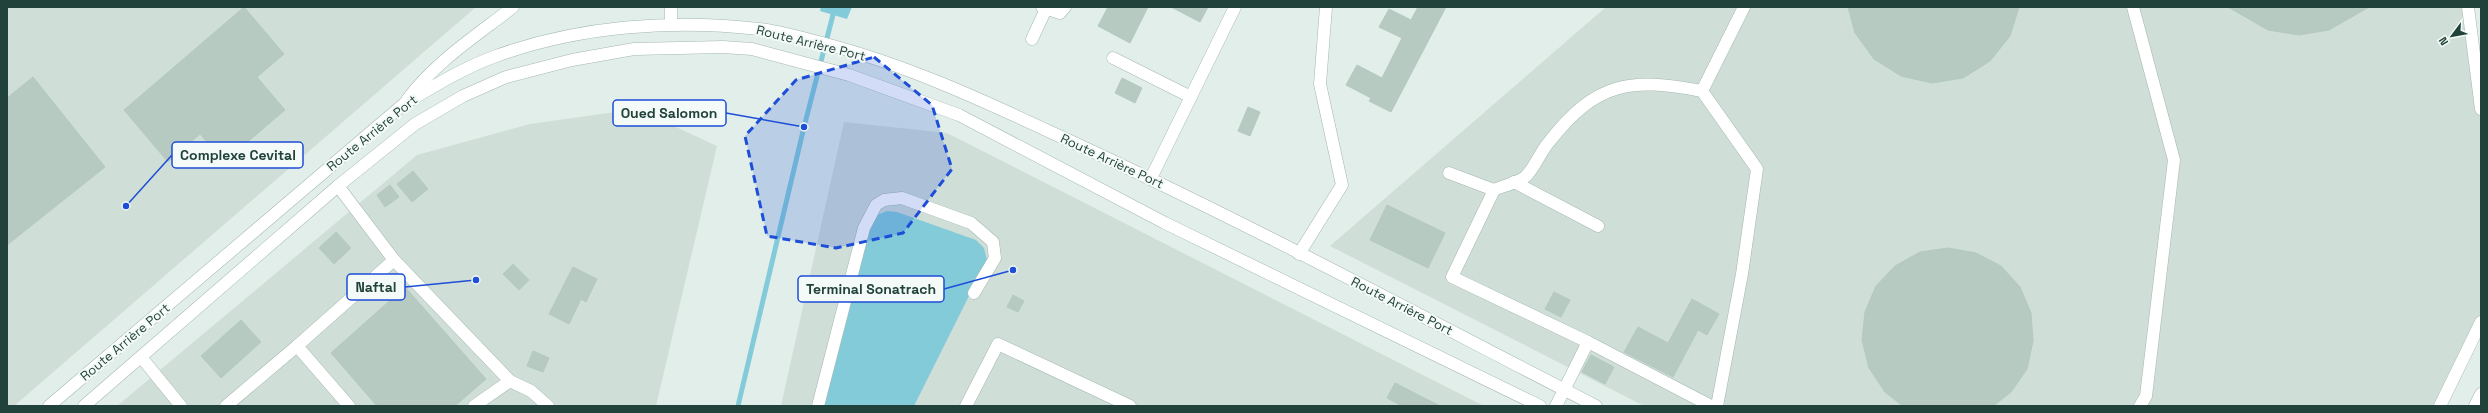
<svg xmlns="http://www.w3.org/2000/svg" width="2488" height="413" font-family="'Space Grotesk',sans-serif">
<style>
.built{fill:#d0ded8}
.water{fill:#84cbda}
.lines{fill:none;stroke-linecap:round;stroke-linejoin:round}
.stream{stroke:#84cbda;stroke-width:5}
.building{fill:#b7cac2;stroke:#b4c9c1}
.minor-casing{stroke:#a4b7b1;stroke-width:13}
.minor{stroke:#fff;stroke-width:12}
.marked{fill:#1d4ed8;fill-opacity:0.2;stroke:#1d4ed8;stroke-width:3;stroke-dasharray:8 5;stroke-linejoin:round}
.labels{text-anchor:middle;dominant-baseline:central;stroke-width:4;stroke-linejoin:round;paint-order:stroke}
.street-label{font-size:13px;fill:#20423a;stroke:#f4faf7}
.leader{fill:none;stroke:#1d4ed8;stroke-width:1.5}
.callout-dot{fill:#1d4ed8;stroke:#f4faf7;stroke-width:1.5}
.callout{fill:#f4faf7;stroke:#1d4ed8;stroke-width:1.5}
.callout-label{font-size:14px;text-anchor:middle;font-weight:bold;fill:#20423a}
</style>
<rect width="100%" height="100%" fill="#e2eee9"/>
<g class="built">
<path d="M 7,7 L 476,7 L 14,406 L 7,406 Z"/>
<path d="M 1606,7 L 2473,7 L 2481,70 L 2481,333 L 2446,406 L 1644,406 L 1330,246 Z"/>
<path d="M 637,109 L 717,146 L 656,406 L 117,406 L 417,155 L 530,124 Z"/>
<path d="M 844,122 L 947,133 L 1484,406 L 781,406 Z"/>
</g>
<g class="water">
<path d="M 821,7 L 852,7 L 847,19 L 820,11 Z"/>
<path d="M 887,211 L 897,212 L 976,240 L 984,248 L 987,260 L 914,406 L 822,406 L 869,222 L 877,215 Z"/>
</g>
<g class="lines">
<path class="stream" d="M 738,406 L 804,127 L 835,7"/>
</g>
<g class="building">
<path d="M 244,7 L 284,54 L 257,77 L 285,110 L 224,162 L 200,134 L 168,162 L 124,110 Z"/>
<path d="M 1108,7 L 1148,7 L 1130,43 L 1098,26 Z"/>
<path d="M 1171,7 L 1208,7 L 1200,22 Z"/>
<path d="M 1418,7 L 1446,7 L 1391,112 L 1369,101 L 1371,98 L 1346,85 L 1357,65 L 1382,78 L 1402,38 L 1379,27 L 1389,9 L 1411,20 Z"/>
<path d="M 1848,7 L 2019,7 L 2010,36 L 1990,61 L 1963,78 L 1932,83 L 1901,76 L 1874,59 L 1855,33 Z"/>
<path d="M 2228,7 L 2369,7 L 2329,30 L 2299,35 L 2268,30 Z"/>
<path d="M 33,77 L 105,167 L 7,245 L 7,98 Z"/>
<path d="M 1122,78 L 1142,88 L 1135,103 L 1115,93 Z"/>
<path d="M 1248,107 L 1260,112 L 1250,136 L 1238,131 Z"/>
<path d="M 413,171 L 428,189 L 412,202 L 397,184 Z"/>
<path d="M 390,185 L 399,197 L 385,207 L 377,195 Z"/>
<path d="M 1387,205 L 1445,233 L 1428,268 L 1370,240 Z"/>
<path d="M 336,232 L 351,248 L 334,264 L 319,248 Z"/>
<path d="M 1948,248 L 1976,253 L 2001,266 L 2020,287 L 2031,313 L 2033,341 L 2027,369 L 2011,392 L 1993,406 L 1903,406 L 1885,392 L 1869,368 L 1862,340 L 1865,312 L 1876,286 L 1895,266 L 1920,252 Z"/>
<path d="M 513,264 L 529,280 L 519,290 L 503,274 Z"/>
<path d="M 573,267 L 597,279 L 586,302 L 581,299 L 569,324 L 549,314 Z"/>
<path d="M 405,287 L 486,379 L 455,406 L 377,406 L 331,353 Z"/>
<path d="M 1554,292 L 1570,300 L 1561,317 L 1545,309 Z"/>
<path d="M 1013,295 L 1024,301 L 1018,312 L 1007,307 Z"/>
<path d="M 1692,299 L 1719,314 L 1707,335 L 1698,330 L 1673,377 L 1624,352 L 1638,327 L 1668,343 Z"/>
<path d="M 241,320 L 261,342 L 221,378 L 201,356 Z"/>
<path d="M 533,351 L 549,358 L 543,372 L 527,366 Z"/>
<path d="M 1591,355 L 1614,367 L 1605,384 L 1582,372 Z"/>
<path d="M 1395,383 L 1440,406 L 1402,406 L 1387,398 Z"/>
</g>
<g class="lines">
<defs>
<g id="minor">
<path d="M 671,7 L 671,24"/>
<path d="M 1042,7 L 1060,13 L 1065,7"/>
<path d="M 2133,7 L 2174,160 L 2146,396 L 2140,406"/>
<path d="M 2468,7 L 2481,109"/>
<path d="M 1032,39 L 1046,9"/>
<path d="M 1113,58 L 1191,97"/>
<path d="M 1702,91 L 1744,7"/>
<path d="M 407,100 C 435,62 476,36 513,7"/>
<path d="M 1449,173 L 1494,190"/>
<path d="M 1151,178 L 1235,7"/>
<path d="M 1514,182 L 1598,226"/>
<path d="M 338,186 L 394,260 L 510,381"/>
<path d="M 1299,254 L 1342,185 L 1320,84 L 1326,7"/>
<path d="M 297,346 L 394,260"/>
<path d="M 141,357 L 181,406"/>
<path d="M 49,406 L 404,104 C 434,86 463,68 496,56 C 579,26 672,19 759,29 C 780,31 801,38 822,43 C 904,64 980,99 1057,135 C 1240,219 1417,314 1596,406"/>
<path d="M 84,406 L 338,186 L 415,124 L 463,96 L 506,77 L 572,60 L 634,49 L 723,47 L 752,49 L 849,75 L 959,115 L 1165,223 L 1540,406"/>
<path d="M 226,406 L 297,346 L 349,406"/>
<path d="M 474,406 L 510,381 L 531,391 L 548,406"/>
<path d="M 818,406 L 864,228 L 876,205 L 884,200 L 902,198 L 971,223 L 993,242 L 995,258 L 974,293"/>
<path d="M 966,406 L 998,344 L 1130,406"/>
<path d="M 1556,406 L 1588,342"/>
<path d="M 1711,406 L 1588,342 L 1452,277 L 1494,190 C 1502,186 1518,183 1525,177 C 1535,168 1540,152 1549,142 C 1596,82 1630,77 1702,91 L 1757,169 L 1742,274 L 1717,406"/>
<path d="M 2440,406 L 2481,322"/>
<path d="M 2475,406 L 2481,394"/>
</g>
</defs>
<use href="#minor" class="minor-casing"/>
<use href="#minor" class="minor"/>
</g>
<path class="marked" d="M 874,57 L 932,105 L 952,169 L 903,233 L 836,248 L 767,236 L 745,136 L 796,80 Z"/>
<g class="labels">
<g class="street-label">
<text transform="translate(811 43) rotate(14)">Route Arrière Port</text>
<text transform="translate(372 133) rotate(-39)">Route Arrière Port</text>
<text transform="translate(1112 161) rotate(25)">Route Arrière Port</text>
<text transform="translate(1402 306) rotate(27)">Route Arrière Port</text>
<text transform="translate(125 342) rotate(-40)">Route Arrière Port</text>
</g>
</g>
<path class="leader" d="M804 127L726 113M126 206L172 155M476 280L405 287M1013 270L944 289"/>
<g class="callout-dot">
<circle cx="804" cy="127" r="4"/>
<circle cx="126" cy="206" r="4"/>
<circle cx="476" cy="280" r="4"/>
<circle cx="1013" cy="270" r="4"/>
</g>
<g class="callout">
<rect x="613" y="100" width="113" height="26" rx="4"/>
<rect x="172" y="142" width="131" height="26" rx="4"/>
<rect x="347" y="274" width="58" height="26" rx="4"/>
<rect x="798" y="276" width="146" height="26" rx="4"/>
</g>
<g class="callout-label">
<text x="669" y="118">Oued Salomon</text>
<text x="238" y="160">Complexe Cevital</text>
<text x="376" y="292">Naftal</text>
<text x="871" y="294">Terminal Sonatrach</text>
</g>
<rect width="2488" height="413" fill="none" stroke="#20423a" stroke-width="16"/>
<g transform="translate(2452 36) rotate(238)" stroke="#f4faf7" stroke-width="3" paint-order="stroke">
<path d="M0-3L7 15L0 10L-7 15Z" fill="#20423a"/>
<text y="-6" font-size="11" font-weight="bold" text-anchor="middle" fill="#20423a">N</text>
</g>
</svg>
